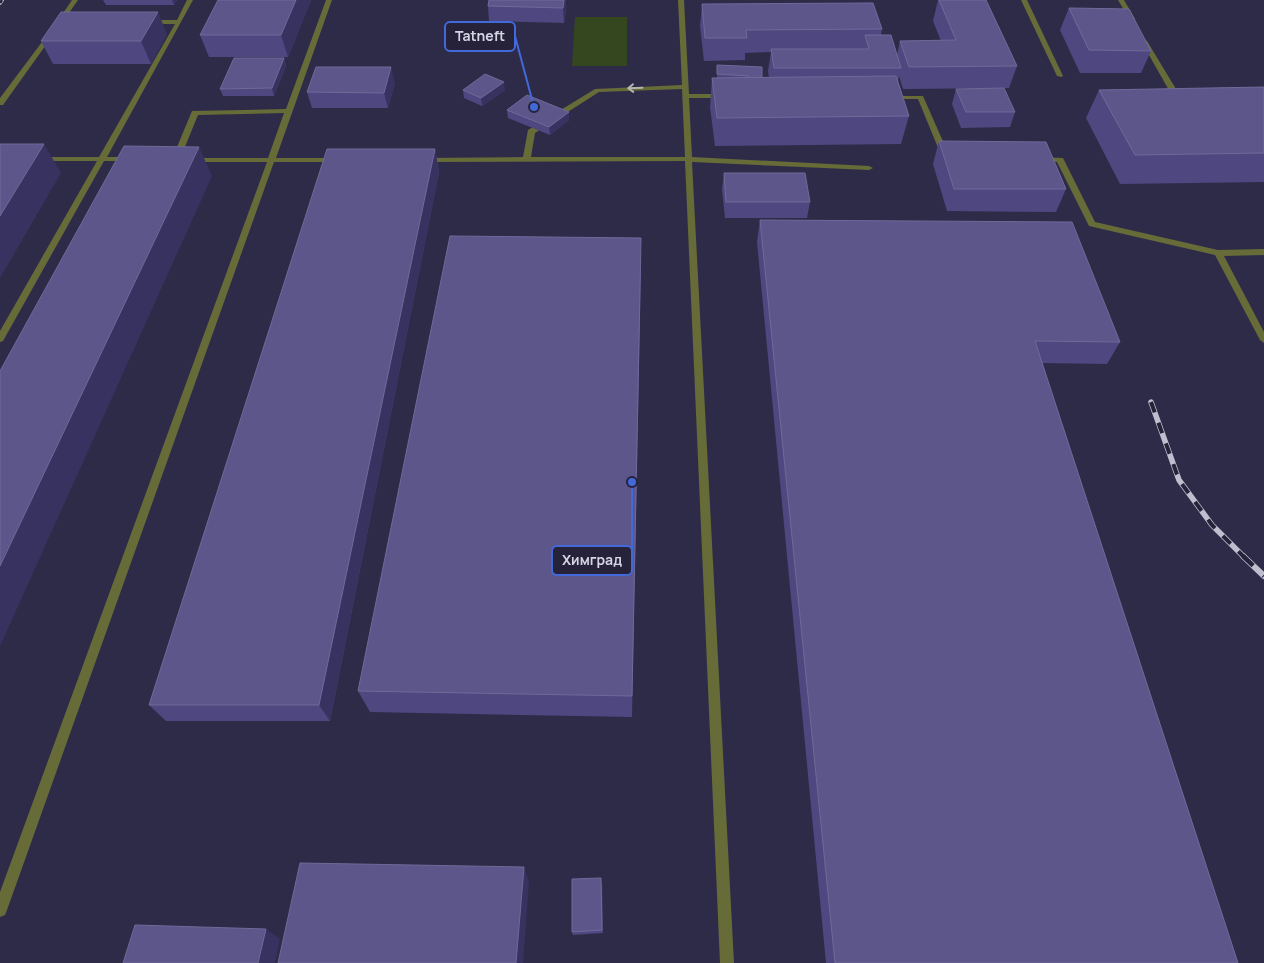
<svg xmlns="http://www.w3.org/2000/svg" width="1264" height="963" font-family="Manrope,sans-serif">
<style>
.built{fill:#2e2b49}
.green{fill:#35471e}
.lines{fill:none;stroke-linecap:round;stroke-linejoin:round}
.lane{fill:#676b38;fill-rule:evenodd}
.rail-far2-casing{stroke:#bebece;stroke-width:4}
.rail-far1-casing{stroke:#bebece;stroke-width:5.5}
.rail-casing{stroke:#bebece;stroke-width:6}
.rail-far2{stroke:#25223a;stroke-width:2.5;stroke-dasharray:8;stroke-linecap:butt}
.rail-far1{stroke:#25223a;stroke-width:4;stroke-dasharray:11;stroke-linecap:butt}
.rail{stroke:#25223a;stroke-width:4.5;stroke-dasharray:14;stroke-linecap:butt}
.wall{fill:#4f4780}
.shaded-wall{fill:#383260}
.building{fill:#5d568b;stroke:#706a99}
.oneway{stroke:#b4b5b0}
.leader{fill:none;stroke:#4269da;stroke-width:2}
.callout-dot{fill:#4269da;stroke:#25223a;stroke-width:2}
.callout{fill:#25223a;stroke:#4269da;stroke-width:2}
.callout-label{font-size:14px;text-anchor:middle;font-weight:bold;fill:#d5d5e4}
</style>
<rect width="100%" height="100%" fill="#25223a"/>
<rect class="built" x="0" y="0" width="1264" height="963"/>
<path class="green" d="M 575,17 L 627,17 L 627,66 L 572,66 Z"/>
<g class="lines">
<g class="lane">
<path d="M 72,0 L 78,0 L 62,23 L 58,23 L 57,22 Z"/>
<path d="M 187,0 L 193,0 L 107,157 L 129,157 L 133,159 L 129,161 L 104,161 L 3,341 L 0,342 L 0,331 L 97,161 L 41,161 L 37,159 L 41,157 L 99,157 L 175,24 L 149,24 L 146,22 L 149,20 L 177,20 Z"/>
<path d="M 326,0 L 332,0 L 276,158 L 336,158 L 340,160 L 336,162 L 274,162 L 7,910 L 5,915 L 0,917 L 0,892 L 267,162 L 191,162 L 187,160 L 191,158 L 268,158 L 284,113 L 198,115 L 180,159 L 176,161 L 172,159 L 192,111 L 286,109 Z"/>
<path d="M 678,0 L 684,0 L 689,94 L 724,94 L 728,96 L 724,98 L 689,98 L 692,157 L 869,166 L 873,168 L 869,170 L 692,162 L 734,963 L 720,963 L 685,161 L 423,162 L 419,160 L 423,158 L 523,157 L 528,130 L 595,89 L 682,85 ZM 682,89 L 685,157 L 531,157 L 535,133 L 599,92 Z"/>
<path d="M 1021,0 L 1027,0 L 1063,76 L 1062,77 L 1057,76 Z"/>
<path d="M 1118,0 L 1124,0 L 1135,19 L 1134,20 L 1130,20 Z"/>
<path d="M 48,34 L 53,35 L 3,105 L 0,105 L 0,98 Z"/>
<path d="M 1144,39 L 1147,41 L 1182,99 L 1180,100 L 1174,99 L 1141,41 Z"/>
<path d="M 889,96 L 923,96 L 949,155 L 948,157 L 942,157 L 941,155 L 918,99 L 891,99 L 889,98 Z"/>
<path d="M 1037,157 L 1063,158 L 1095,222 L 1218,250 L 1264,249 L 1264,255 L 1224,256 L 1264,332 L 1264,343 L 1260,340 L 1215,255 L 1089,226 L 1057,162 L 1040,161 L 1037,161 Z"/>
</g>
<defs>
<path id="rail-far2" d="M 0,3 L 2,0"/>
<path id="rail-far1" d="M 1151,402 L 1179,480 L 1212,525 L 1244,557"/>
<path id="rail" d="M 1243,556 L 1264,576"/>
</defs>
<use href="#rail-far2" class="rail-far2-casing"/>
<use href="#rail-far1" class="rail-far1-casing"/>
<use href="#rail" class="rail-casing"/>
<use href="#rail-far2" class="rail-far2"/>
<use href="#rail-far1" class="rail-far1"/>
<use href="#rail" class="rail"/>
</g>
<g class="wall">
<path d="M 103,0 L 177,0 L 174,5 L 106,5 Z"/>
<path d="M 311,0 L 288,57 L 209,57 L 200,35 Z"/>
<path d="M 489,0 L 566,0 L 566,10 L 564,23 L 489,21 L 488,6 Z"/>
<path d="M 938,0 L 986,0 L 1017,66 L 1009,88 L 903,89 L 899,76 L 898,81 L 909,116 L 901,144 L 715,146 L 710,107 L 712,78 L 717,78 L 717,65 L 762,78 L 769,78 L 768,71 L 771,52 L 745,53 L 745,60 L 704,61 L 700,26 L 702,4 L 882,29 L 881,35 L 897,55 L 900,41 L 941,41 L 933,21 Z"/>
<path d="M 1069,8 L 1151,51 L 1141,73 L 1080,73 L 1060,30 Z"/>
<path d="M 167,34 L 151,64 L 53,64 L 41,41 Z"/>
<path d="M 284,58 L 286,66 L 274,96 L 223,96 L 220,89 Z"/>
<path d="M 395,83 L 388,108 L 312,108 L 307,92 Z"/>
<path d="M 1264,87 L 1264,182 L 1120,184 L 1086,118 L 1099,90 Z"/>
<path d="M 956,89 L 1015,112 L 1010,127 L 961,128 L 952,104 Z"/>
<path d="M 463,90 L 505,90 L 482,106 L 464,98 Z"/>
<path d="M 507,110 L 569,112 L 569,120 L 550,135 L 508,118 Z"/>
<path d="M 939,141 L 1066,189 L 1056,212 L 947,211 L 933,164 Z"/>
<path d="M 435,149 L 439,172 L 330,721 L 166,721 L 149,705 Z"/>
<path d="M 724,173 L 810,202 L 807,218 L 725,218 L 722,189 Z"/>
<path d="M 760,220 L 1120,342 L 1107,364 L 1042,363 L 1238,963 L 826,963 L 757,242 Z"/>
<path d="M 641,267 L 632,717 L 370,712 L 358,691 Z"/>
<path d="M 602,882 L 603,933 L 573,935 L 572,932 Z"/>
</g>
<g class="shaded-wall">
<path d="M 172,0 L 177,0 L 174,5 Z"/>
<path d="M 296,0 L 311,0 L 288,57 L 281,35 Z"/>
<path d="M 564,0 L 566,0 L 566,10 L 564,23 L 563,8 Z"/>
<path d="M 158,12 L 167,34 L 151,64 L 141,41 Z"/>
<path d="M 284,58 L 286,66 L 274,96 L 272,88 Z"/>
<path d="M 391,67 L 395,83 L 388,108 L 384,93 Z"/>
<path d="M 504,82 L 505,90 L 482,106 L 481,98 Z"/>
<path d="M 569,112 L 569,120 L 550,135 L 549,127 Z"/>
<path d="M 44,144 L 61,173 L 0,278 L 0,216 Z"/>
<path d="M 199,147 L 212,176 L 0,646 L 0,566 Z"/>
<path d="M 435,149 L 439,172 L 330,721 L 319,705 Z"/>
<path d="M 524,867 L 529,882 L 523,963 L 516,963 Z"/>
<path d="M 266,929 L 280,939 L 275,963 L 258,963 Z"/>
</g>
<g class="building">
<path d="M 218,0 L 296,0 L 281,35 L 200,35 Z"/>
<path d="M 489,0 L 564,0 L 563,8 L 488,6 Z"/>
<path d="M 939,0 L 986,0 L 1017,66 L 909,67 L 900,41 L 956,40 Z"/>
<path d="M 873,3 L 882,29 L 746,30 L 747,38 L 705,38 L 702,4 Z"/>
<path d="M 1069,8 L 1129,9 L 1151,51 L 1089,50 Z"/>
<path d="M 61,12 L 158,12 L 141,41 L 41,41 Z"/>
<path d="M 865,35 L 891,35 L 901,68 L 774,68 L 771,49 L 869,49 Z"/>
<path d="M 234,58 L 284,58 L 272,88 L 220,89 Z"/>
<path d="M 717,65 L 762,67 L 762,78 L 748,78 L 748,76 L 717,74 Z"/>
<path d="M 316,67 L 391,67 L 384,93 L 307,92 Z"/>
<path d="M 485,74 L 504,82 L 481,98 L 463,90 Z"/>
<path d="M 896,76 L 909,116 L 717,118 L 712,78 Z"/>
<path d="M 1264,87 L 1264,153 L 1135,155 L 1099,90 Z"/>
<path d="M 1004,88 L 1015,112 L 966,112 L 956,89 Z"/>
<path d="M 527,95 L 569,112 L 549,127 L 507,110 Z"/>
<path d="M 939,141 L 1046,142 L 1066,189 L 954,189 Z"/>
<path d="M 0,144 L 44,144 L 0,216 Z"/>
<path d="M 124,146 L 199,147 L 0,566 L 0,371 Z"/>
<path d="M 327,149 L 435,149 L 319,705 L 149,705 Z"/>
<path d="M 724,173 L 805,173 L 810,202 L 726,202 Z"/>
<path d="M 760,220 L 1072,222 L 1120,342 L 1035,341 L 1238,963 L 835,963 Z"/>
<path d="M 450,236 L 641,238 L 632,696 L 358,691 Z"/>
<path d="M 300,863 L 524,867 L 516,963 L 278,963 Z"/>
<path d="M 601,878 L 602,930 L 572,932 L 572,879 Z"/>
<path d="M 135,925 L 266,929 L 258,963 L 123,963 Z"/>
</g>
<defs><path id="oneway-shaft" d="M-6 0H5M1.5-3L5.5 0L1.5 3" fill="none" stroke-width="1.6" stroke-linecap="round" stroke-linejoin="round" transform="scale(1.25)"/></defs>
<use class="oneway" href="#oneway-shaft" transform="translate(635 88) rotate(178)"/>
<path class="leader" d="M534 107L515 36M632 482L632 560"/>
<g class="callout-dot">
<circle cx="534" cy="107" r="5"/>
<circle cx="632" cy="482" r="5"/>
</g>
<g class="callout">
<rect x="445" y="22" width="70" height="29" rx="5"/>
<rect x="552" y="546" width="80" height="29" rx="5"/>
</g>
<g class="callout-label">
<text x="480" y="41">Tatneft</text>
<text x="592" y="565">Химград</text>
</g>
</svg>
